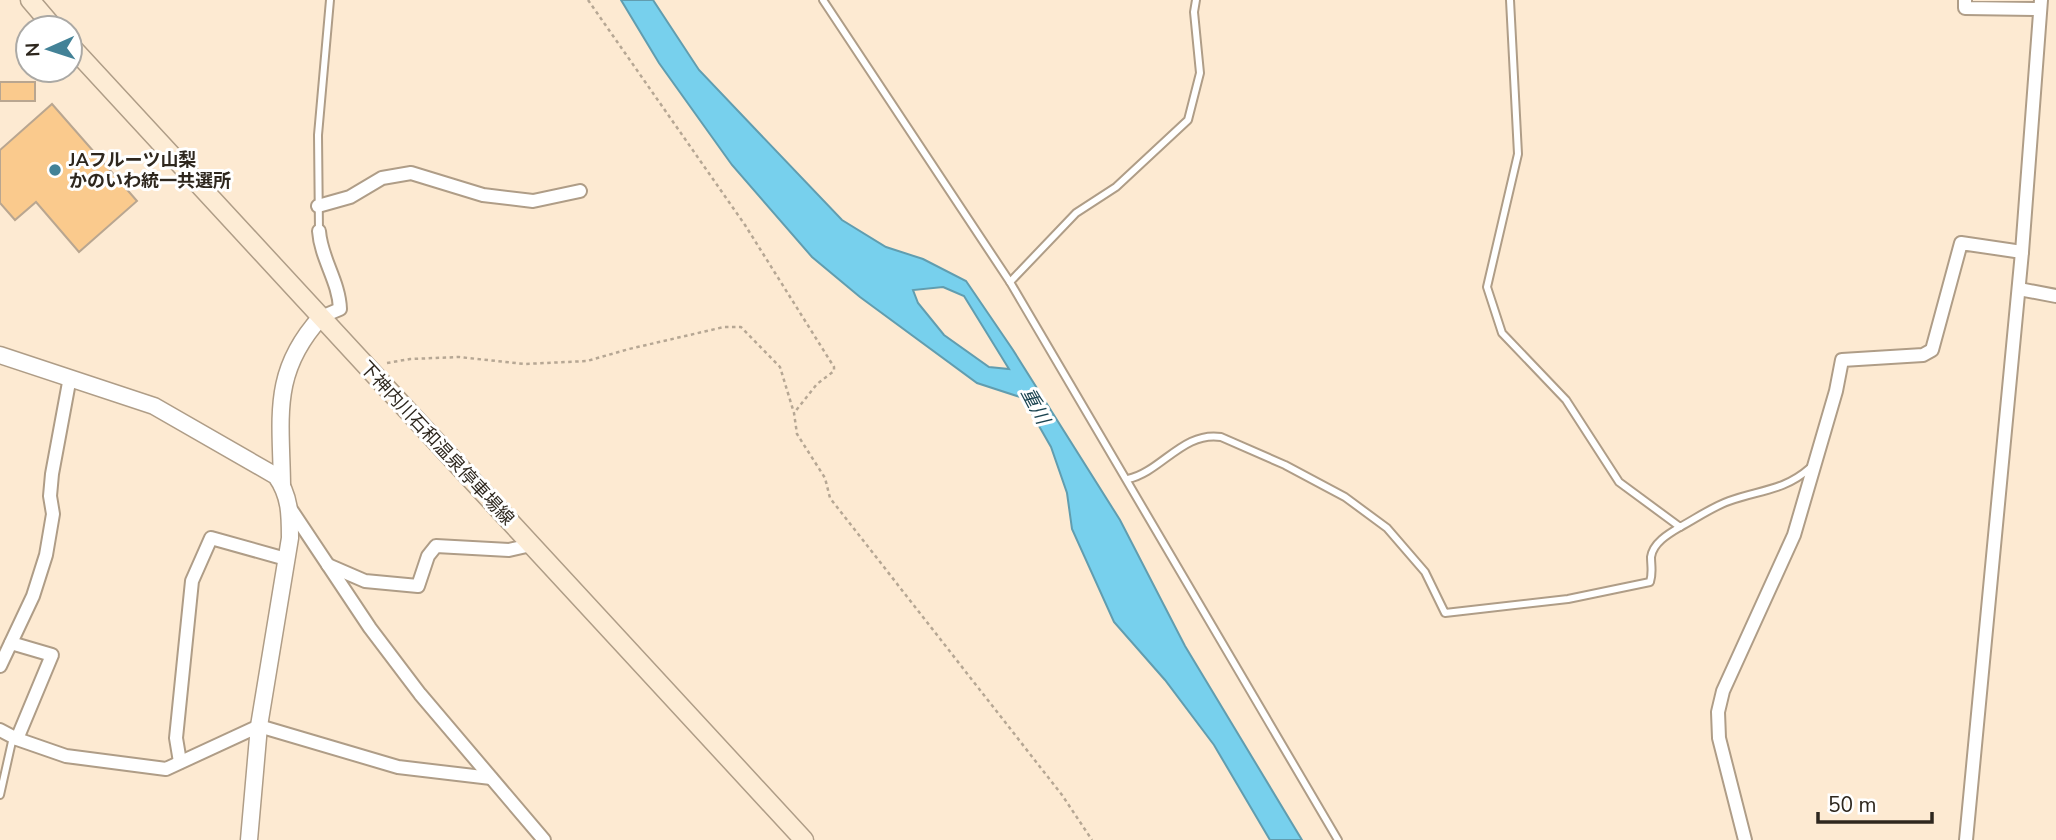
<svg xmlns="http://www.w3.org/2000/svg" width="2056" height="840" font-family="'Nunito Sans','Noto Sans JP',sans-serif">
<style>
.water{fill:#77d0ed;stroke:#619daf;stroke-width:2;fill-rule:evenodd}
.building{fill:#faca8d;stroke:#b9a690;stroke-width:2}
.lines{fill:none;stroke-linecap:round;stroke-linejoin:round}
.service-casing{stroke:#af9d87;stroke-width:10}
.minor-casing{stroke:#af9d87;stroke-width:16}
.tertiary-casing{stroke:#af9d87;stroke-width:19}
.secondary-casing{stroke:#af9d87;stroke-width:21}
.path{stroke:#b6a794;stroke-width:2.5;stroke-dasharray:3.5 3.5;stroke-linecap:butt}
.service{stroke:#fff;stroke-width:6}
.minor{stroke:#fff;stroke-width:12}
.tertiary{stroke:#fff;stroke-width:16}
.secondary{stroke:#fdecd5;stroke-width:18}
.poi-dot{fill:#438297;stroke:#fff;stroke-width:2.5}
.labels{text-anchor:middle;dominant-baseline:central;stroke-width:6;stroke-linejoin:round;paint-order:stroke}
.poi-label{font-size:18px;font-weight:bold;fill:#2e271e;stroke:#fff;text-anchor:start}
.street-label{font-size:18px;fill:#2e271e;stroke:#fff}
.water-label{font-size:19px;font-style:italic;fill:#1b4450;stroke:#fff}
</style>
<rect width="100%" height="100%" fill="#fdead2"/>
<path class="water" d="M 621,0 L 653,0 L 699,70 L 842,220 L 886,247 L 923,259 L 966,281 L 1013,350 L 1120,520 L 1185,646 L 1302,840 L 1270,840 L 1214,745 L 1165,680 L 1114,622 L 1072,529 L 1067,493 L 1051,447 L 1023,398 L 977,383 L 860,297 L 812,257 L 732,165 L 659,63 ZM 943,287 L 964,296 L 1009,369 L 989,367 L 944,335 L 918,303 L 913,290 Z"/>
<g class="building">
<rect x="0" y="82" width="35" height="19"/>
<path d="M 52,104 L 137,201 L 79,252 L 36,202 L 15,220 L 0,203 L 0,150 Z"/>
</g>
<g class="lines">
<defs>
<g id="service">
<path d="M 823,0 L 1010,282 L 1338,840"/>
<path d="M 1510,0 L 1518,154 L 1487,287 L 1502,333 L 1566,400 L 1619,482 L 1680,527 C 1695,519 1712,507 1729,501 C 1759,490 1784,491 1810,468"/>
<path d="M 319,231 L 318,135 L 330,0"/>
<path d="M 1010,282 L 1076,213 L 1116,187 L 1188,120 L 1200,73 L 1194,12 L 1196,0"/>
<path d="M 1128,479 C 1161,472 1183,431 1221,437 L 1285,465 L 1345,497 L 1387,528 L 1425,572 L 1445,613 L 1568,599 L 1650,582 C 1653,573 1651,566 1651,557 C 1653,543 1668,534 1680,527"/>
<path d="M 0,795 L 13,737"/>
</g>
<g id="minor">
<path d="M 1965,0 L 1965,8 L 2040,9"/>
<path d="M 318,206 L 350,197 L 382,178 L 411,173 L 483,195 L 533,201 L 580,191"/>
<path d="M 319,231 C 321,259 339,281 340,309 L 321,317"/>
<path d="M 2019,289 L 2056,296"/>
<path d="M 290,508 L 370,628 L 420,694 L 544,840"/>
<path d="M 328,565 L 365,581 L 418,586 L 428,556 L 436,546 L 509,550 L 531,545"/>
<path d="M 11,643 L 52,655 L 17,739"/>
<path d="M 0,666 L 33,596 L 46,555 L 53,514 L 50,496 L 52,474 L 70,377"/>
<path d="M 0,730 L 17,739 L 66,756 L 166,769 L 259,726 L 398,767 L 491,778"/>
<path d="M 180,762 L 176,738 L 192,581 L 211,538 L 286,559"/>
<path d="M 1745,840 L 1719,738 L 1718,712 L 1723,691 L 1794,535 L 1836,391 L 1842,360 L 1923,355 L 1932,350 L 1961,243 L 2022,252"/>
<path d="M 1966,840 L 2022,252 L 2041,0"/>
</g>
<g id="tertiary">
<path d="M 0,355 L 154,406 L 276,476 C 290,496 290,514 290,538 L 259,726 L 249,840"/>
<path d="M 282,485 C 281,416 271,372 321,317"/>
</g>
<g id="secondary">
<path d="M 30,0 L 54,28"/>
<path d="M 70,45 L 804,840"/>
</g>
</defs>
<use href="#service" class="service-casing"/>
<use href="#minor" class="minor-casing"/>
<use href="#tertiary" class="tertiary-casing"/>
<use href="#secondary" class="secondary-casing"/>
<g class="path">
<path d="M 588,0 L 745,225 L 834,367 L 834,371 L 817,384 L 794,413"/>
<path d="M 387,363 L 410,359 L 459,357 L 524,364 L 587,361 L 629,349 L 724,327 L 741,327 L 780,367 L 794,413 L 797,434 L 825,478 L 830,498 L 1062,795 L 1092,840"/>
</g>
<use href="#service" class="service"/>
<use href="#minor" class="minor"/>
<use href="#tertiary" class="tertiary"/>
<use href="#secondary" class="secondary"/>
</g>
<circle class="poi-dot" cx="55" cy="170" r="7"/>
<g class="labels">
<g class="poi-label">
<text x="69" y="160">JAフルーツ山梨<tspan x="69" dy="21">かのいわ統一共選所</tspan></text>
</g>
<g class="street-label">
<text transform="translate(437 443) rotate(47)">下神内川石和温泉停車場線</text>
</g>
<g class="water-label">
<text transform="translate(1035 406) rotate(62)">重川</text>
</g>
</g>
<g transform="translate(49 49) rotate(267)"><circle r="33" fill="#ffffff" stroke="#aba9a5" stroke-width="2"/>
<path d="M0-5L12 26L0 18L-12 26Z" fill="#438297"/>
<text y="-10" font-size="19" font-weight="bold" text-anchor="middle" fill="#2e271e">N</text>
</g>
<path d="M1818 812v10h114v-10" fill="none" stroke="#2e271e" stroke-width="3.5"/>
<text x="1828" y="812" font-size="21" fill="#2e271e" stroke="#ffffff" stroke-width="5" paint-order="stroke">50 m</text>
</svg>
